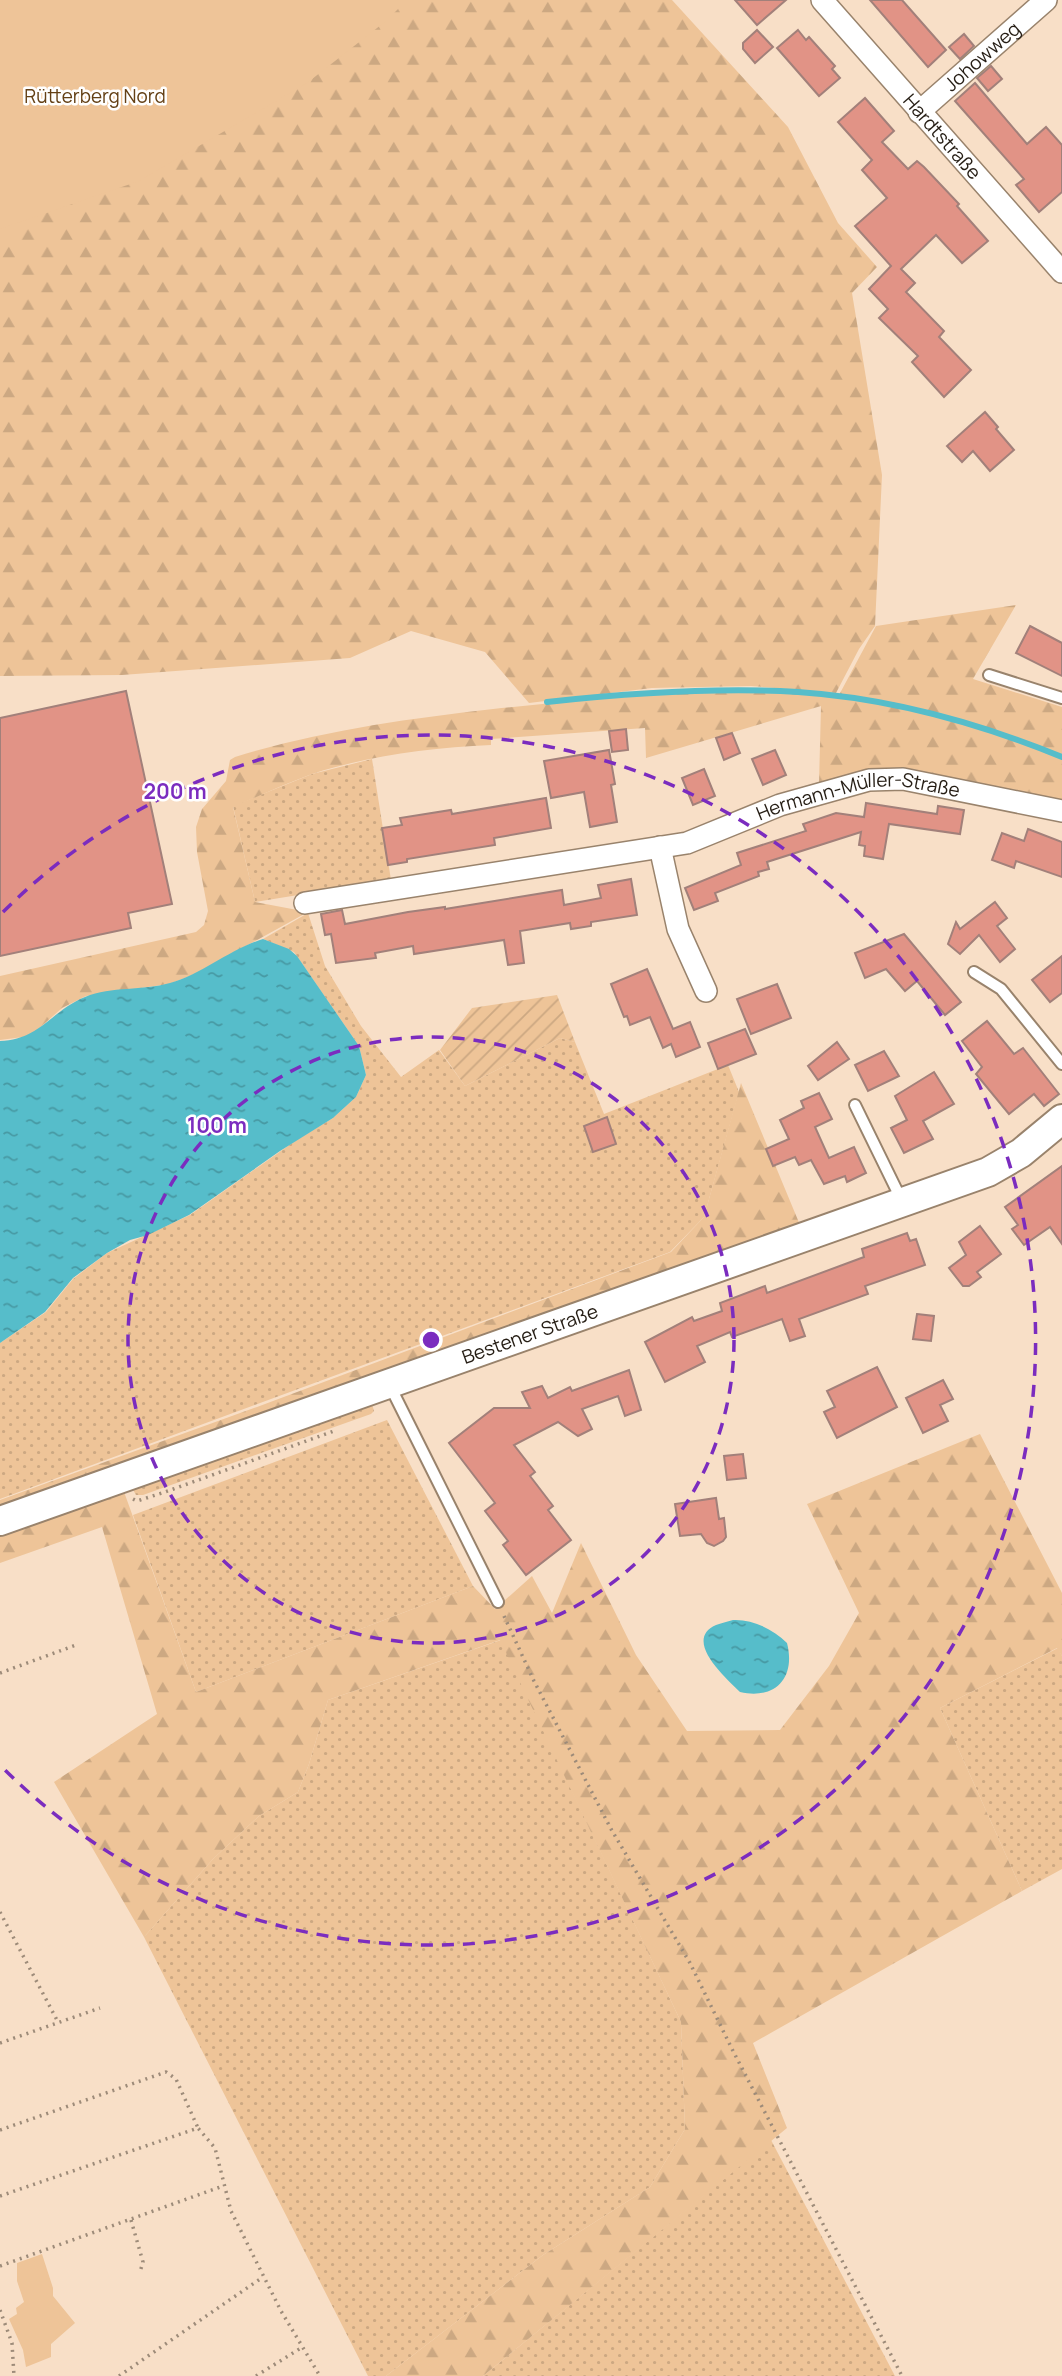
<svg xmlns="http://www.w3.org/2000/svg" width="1062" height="2376" font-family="Manrope,sans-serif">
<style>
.grass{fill:url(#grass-dots)}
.forest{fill:url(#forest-firs)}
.park{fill:#eec498}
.garden{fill:url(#garden-furrows)}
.water{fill:url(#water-ripples)}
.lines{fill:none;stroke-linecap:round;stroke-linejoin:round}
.stream{stroke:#56bdca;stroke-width:6}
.building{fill:#e19386;stroke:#a2807a;stroke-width:2}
.service-casing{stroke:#99836c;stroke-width:14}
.minor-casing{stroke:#99836c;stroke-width:24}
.tertiary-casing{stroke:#99836c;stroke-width:32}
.path{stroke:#9d8b79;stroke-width:3.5;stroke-dasharray:2 5;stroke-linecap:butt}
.service{stroke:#fff;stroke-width:10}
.minor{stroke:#fff;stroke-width:21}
.tertiary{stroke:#fff;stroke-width:28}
.ring{fill:none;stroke:#7b2cbf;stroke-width:3.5;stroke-dasharray:12 9}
.labels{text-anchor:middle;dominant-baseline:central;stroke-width:5;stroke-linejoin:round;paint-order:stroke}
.street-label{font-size:19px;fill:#251d14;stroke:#fff}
.park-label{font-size:19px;fill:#644015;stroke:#fff}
.centre{fill:#7b2cbf;stroke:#fff;stroke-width:3.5}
.ring-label{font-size:21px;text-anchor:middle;font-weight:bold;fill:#7b2cbf;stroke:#fff;stroke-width:5;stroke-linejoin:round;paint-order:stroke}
</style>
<defs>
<pattern id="grass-dots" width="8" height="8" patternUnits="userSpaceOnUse" patternTransform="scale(1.75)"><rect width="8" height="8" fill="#eec498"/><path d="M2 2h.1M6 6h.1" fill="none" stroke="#cca882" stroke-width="1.8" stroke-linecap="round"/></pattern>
<pattern id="forest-firs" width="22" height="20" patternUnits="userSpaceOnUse" patternTransform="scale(1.75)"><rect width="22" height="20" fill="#eec498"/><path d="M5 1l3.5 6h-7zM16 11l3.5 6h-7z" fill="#cca882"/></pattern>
<pattern id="garden-furrows" width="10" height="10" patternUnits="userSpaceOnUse" patternTransform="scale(1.75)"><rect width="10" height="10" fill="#eec498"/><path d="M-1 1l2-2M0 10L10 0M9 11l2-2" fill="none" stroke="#cca882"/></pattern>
<pattern id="water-ripples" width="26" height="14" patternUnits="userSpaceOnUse" patternTransform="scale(1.75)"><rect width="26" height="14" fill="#56bdca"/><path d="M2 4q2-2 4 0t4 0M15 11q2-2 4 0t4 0" fill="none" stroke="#4799a3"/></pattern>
</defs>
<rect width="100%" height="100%" fill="#f8dfc7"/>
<g class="grass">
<path d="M 372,759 L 391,880 L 255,902 L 233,806 L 312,774 Z"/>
<path d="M 308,913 L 325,966 L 361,1026 L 401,1077 L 439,1050 L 465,1086 L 560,1038 L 575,1042 L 604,1114 L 728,1065 L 739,1092 L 704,1217 L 670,1252 L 0,1499 L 0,1343 L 46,1312 L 73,1279 L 107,1253 L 190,1215 L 295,1141 L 333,1118 L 356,1097 L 366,1075 L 359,1046 L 294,952 L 263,939 Z"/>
<path d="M 371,1401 L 374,1411 L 371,1414 L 143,1495 L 136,1495 L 132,1488 Z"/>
<path d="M 387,1420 L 473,1586 L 196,1692 L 133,1515 Z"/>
<path d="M 501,1640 L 681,2022 L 685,2129 L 650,2187 L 543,2255 L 386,2376 L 368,2376 L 144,1937 L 213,1859 L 259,1816 L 298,1792 L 309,1764 L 328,1700 Z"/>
<path d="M 1058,1648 L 1062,1656 L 1062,1869 L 1022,1891 L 940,1708 Z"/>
<path d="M 771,2140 L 895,2376 L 483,2376 Z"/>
</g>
<g class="forest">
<path d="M 0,0 L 672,0 L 788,127 L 838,223 L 877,267 L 852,293 L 882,475 L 875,626 L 859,649 L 836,693 L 751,686 L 652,688 L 529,703 L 485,652 L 411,631 L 350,658 L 122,675 L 0,676 Z"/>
<path d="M 1016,605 L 973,679 L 1062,707 L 1062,756 C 990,726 915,707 839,695 L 876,626 Z"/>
<path d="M 707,692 C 744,692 782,691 819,695 C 903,704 985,728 1062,759 L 1062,802 L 1035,795 L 819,784 L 821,706 L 646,758 L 645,728 L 491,739 L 491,745 C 430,748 371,755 312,774 C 285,784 259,796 233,807 L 255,902 L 308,912 L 195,974 L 169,984 L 86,996 L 62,1008 L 35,1032 L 23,1037 L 0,1040 L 0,976 L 196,932 L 204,925 L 208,911 L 197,852 L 196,827 L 202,809 L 226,781 L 230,760 L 235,757 C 319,731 406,719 493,709 C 564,702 635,694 707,692 Z"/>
<path d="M 741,1083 L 800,1225 L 0,1510 L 0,1500 L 257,1407 L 671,1252 L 704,1217 Z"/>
<path d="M 980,1434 L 1062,1593 L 1062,1656 L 1057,1648 L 940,1708 L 1022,1891 L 753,2043 L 787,2128 L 483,2376 L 386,2376 L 543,2255 L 650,2187 L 685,2129 L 681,2022 L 500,1640 L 328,1700 L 309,1764 L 298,1792 L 259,1816 L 213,1859 L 144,1937 L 54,1782 L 157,1714 L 102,1527 L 0,1563 L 0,1533 L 123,1489 L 196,1692 L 473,1586 L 495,1609 L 532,1576 L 552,1613 L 581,1543 L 636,1655 L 687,1731 L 780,1730 L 829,1666 L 859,1613 L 807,1504 Z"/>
</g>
<g class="park">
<path d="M 0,0 L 407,0 L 386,21 L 307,83 L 139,181 L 0,229 Z"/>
<path d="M 42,2254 L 53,2288 L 53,2296 L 75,2323 L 51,2344 L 51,2357 L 26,2367 L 23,2350 L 9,2319 L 17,2314 L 16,2308 L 24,2302 L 17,2281 L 17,2263 Z"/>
</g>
<path class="garden" d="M 557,995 L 575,1042 L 560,1038 L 465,1086 L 440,1050 L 472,1008 Z"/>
<g class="water">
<path d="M 263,939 L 289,949 L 297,956 L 359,1046 L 366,1075 L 356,1097 L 333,1118 L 280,1151 L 189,1215 L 148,1235 L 130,1240 L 107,1253 L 73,1278 L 45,1312 L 0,1343 L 0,1041 C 40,1040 52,1010 85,997 C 112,986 142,991 170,983 C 203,974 230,949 263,939 Z"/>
<path d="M 733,1620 C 752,1619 773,1629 787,1643 C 796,1678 775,1700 740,1692 C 727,1679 682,1640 716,1625 C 721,1623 727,1622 733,1620 Z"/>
</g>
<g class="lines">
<path class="stream" d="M 547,702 C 630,693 714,687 798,692 C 888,698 979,723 1062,757"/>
</g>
<g class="building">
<path d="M 735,0 L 786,0 L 757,25 Z"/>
<path d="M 870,0 L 902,0 L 946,50 L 928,67 Z"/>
<path d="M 757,30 L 773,47 L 755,63 L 743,49 L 743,43 Z"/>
<path d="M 798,30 L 806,40 L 809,37 L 835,66 L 832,69 L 840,78 L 819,96 L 777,48 Z"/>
<path d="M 964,34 L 974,46 L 960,59 L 949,47 Z"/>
<path d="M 991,66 L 1002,79 L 988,91 L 977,78 Z"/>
<path d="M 975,83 L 1027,144 L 1046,127 L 1062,145 L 1062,192 L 1039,212 L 1016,185 L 1024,179 L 955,101 Z"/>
<path d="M 865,98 L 894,131 L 882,142 L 908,169 L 917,161 L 924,167 L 959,204 L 957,206 L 988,241 L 962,263 L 936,235 L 901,269 L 915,283 L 906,292 L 944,331 L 939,337 L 971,370 L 944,397 L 912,362 L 918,356 L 879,318 L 888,309 L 869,289 L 891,266 L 855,226 L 887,198 L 862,170 L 872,160 L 838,122 Z"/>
<path d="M 985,412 L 998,427 L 996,429 L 1014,450 L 990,471 L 973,451 L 962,462 L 947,446 Z"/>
<path d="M 1030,626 L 1062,643 L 1062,676 L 1016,653 Z"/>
<path d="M 126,691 L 172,904 L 128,913 L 131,928 L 0,956 L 0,718 Z"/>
<path d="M 626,729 L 628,750 L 612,752 L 609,731 Z"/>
<path d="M 732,733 L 740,753 L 724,760 L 716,738 Z"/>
<path d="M 609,750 L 615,784 L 611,785 L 617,822 L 590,827 L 584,792 L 551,798 L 544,761 Z"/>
<path d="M 775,750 L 786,775 L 763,785 L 752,759 Z"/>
<path d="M 704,769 L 715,796 L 693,805 L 682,778 Z"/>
<path d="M 546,798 L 551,828 L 494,838 L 495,845 L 407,859 L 407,862 L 388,865 L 382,828 L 402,825 L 400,818 L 451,810 L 452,814 Z"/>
<path d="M 866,803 L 937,814 L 938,806 L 964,810 L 960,834 L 889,824 L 883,859 L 864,856 L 865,846 L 859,845 L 861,832 L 767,862 L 769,869 L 758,872 L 759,876 L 715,893 L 718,901 L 694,910 L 685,888 L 741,865 L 737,853 L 806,831 L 803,824 L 836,813 L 864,817 Z"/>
<path d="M 1028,829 L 1062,842 L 1062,877 L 1016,861 L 1014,868 L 992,860 L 1002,833 L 1024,841 Z"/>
<path d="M 631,879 L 637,915 L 591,922 L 591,926 L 571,929 L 570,923 L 520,931 L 524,963 L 508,965 L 504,940 L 414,954 L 413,946 L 375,953 L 376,958 L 336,963 L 331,934 L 325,935 L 321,914 L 342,910 L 345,924 L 408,912 L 445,907 L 445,909 L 562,890 L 564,905 L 601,898 L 598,885 Z"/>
<path d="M 995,902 L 1007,918 L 997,926 L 1015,949 L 1000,962 L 979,935 L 960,954 L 948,944 L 956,922 L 960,929 Z"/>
<path d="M 904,934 L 961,1002 L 945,1015 L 917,981 L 905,991 L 886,969 L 865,978 L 855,953 Z"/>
<path d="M 1062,956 L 1062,993 L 1050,1002 L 1032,980 Z"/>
<path d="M 647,969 L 673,1029 L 690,1022 L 700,1047 L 676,1057 L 671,1044 L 663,1048 L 650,1017 L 630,1025 L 627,1016 L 624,1017 L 611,984 Z"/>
<path d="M 777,984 L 791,1018 L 751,1034 L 737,999 Z"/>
<path d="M 987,1021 L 1014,1054 L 1023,1048 L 1059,1094 L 1044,1106 L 1034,1094 L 1009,1114 L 976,1074 L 982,1067 L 962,1041 Z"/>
<path d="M 745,1029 L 756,1054 L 718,1069 L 708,1043 Z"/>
<path d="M 837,1042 L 849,1059 L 818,1080 L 808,1066 Z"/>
<path d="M 884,1051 L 899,1076 L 868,1091 L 855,1065 Z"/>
<path d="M 934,1072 L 954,1104 L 923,1121 L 933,1139 L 904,1153 L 891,1128 L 907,1120 L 895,1096 Z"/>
<path d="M 819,1093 L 832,1119 L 815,1127 L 829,1158 L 854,1147 L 866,1173 L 847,1182 L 845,1176 L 824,1184 L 811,1160 L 799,1165 L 795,1157 L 773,1166 L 766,1149 L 789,1139 L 780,1120 L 804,1108 L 801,1101 Z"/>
<path d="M 607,1117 L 616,1144 L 593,1152 L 584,1126 Z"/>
<path d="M 1062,1166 L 1062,1244 L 1050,1227 L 1024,1245 L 1012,1229 L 1018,1225 L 1005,1207 Z"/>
<path d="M 980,1226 L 1001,1254 L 977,1272 L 981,1277 L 969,1286 L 963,1286 L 949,1268 L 966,1255 L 959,1242 Z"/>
<path d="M 907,1233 L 910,1241 L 916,1239 L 925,1265 L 865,1286 L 868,1294 L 799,1319 L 805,1336 L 790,1341 L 782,1319 L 732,1337 L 730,1332 L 697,1346 L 705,1362 L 665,1382 L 645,1342 L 692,1317 L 694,1321 L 722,1311 L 720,1303 L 765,1286 L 767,1293 L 864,1257 L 862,1249 Z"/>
<path d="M 917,1314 L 934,1316 L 931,1341 L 913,1339 Z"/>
<path d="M 877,1367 L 897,1407 L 837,1438 L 824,1412 L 835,1407 L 827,1391 Z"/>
<path d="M 629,1370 L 641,1410 L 625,1416 L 618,1396 L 582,1409 L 592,1429 L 578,1436 L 558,1422 L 514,1445 L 535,1472 L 530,1476 L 553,1506 L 548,1510 L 571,1540 L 526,1575 L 503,1545 L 508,1541 L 485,1511 L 495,1503 L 449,1443 L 494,1408 L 530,1408 L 522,1392 L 542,1386 L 548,1398 L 570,1387 L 572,1391 Z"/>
<path d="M 943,1380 L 953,1399 L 940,1405 L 948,1421 L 923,1433 L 906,1398 Z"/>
<path d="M 743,1454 L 746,1478 L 727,1480 L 724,1456 Z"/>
<path d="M 716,1498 L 719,1519 L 724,1518 L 726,1537 L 723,1541 L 714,1546 L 707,1543 L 701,1534 L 680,1536 L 675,1504 Z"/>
</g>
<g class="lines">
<defs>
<g id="service">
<path d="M 989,675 L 1062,698"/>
<path d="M 974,972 L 1001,989 L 1062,1064"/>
<path d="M 855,1105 L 902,1201"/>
<path d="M 390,1386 L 498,1602"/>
</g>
<g id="minor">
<path id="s1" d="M 822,0 L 1062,272"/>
<path id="s2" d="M 919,112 L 1046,0"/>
<path d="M 660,847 L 678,929 L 706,991"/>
<path id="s3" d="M 305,903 L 687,843 L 780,805 L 869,780 L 903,779 L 1062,811"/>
</g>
<g id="tertiary">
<path id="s4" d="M 0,1521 L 988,1172 L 1021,1153 L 1062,1119"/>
</g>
</defs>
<use href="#service" class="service-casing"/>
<use href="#minor" class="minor-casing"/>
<use href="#tertiary" class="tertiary-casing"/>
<g class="path">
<path d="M 133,1499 L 137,1501 L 165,1492 L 334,1431"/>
<path d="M 504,1616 L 534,1681 L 611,1829 L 690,1963 L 732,2049 L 902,2376"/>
<path d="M 0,1673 L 76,1645"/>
<path d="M 0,1912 L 58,2022"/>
<path d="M 0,2043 L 100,2008"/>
<path d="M 0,2130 L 166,2072 L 176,2079 L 198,2128"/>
<path d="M 0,2196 L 198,2128 L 215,2148 L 231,2211 L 281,2311 L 320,2376"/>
<path d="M 131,2220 L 143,2262 L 140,2272"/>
<path d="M 0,2266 L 223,2186"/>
<path d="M 0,2310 L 12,2343 L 14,2376"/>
<path d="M 119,2376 L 263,2277"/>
<path d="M 256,2376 L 301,2348"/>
</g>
<use href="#service" class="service"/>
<use href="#minor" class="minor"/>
<use href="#tertiary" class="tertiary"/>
</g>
<g class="ring">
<circle cx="431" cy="1340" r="303"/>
<path d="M3 912A605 605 0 1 1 3 1768"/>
</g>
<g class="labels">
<g class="street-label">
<text stroke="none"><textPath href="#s2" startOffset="84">Johowweg</textPath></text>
<text stroke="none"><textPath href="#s1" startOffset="182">Hardtstraße</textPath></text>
<text stroke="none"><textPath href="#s3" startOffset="567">Hermann-Müller-Straße</textPath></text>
<text stroke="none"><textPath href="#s4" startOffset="562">Bestener Straße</textPath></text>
</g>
<g class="park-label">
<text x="95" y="96">Rütterberg Nord</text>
</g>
</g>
<circle cx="431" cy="1340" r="10" class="centre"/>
<g class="ring-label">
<text x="175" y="799">200 m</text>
<text x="217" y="1133">100 m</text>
</g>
</svg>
